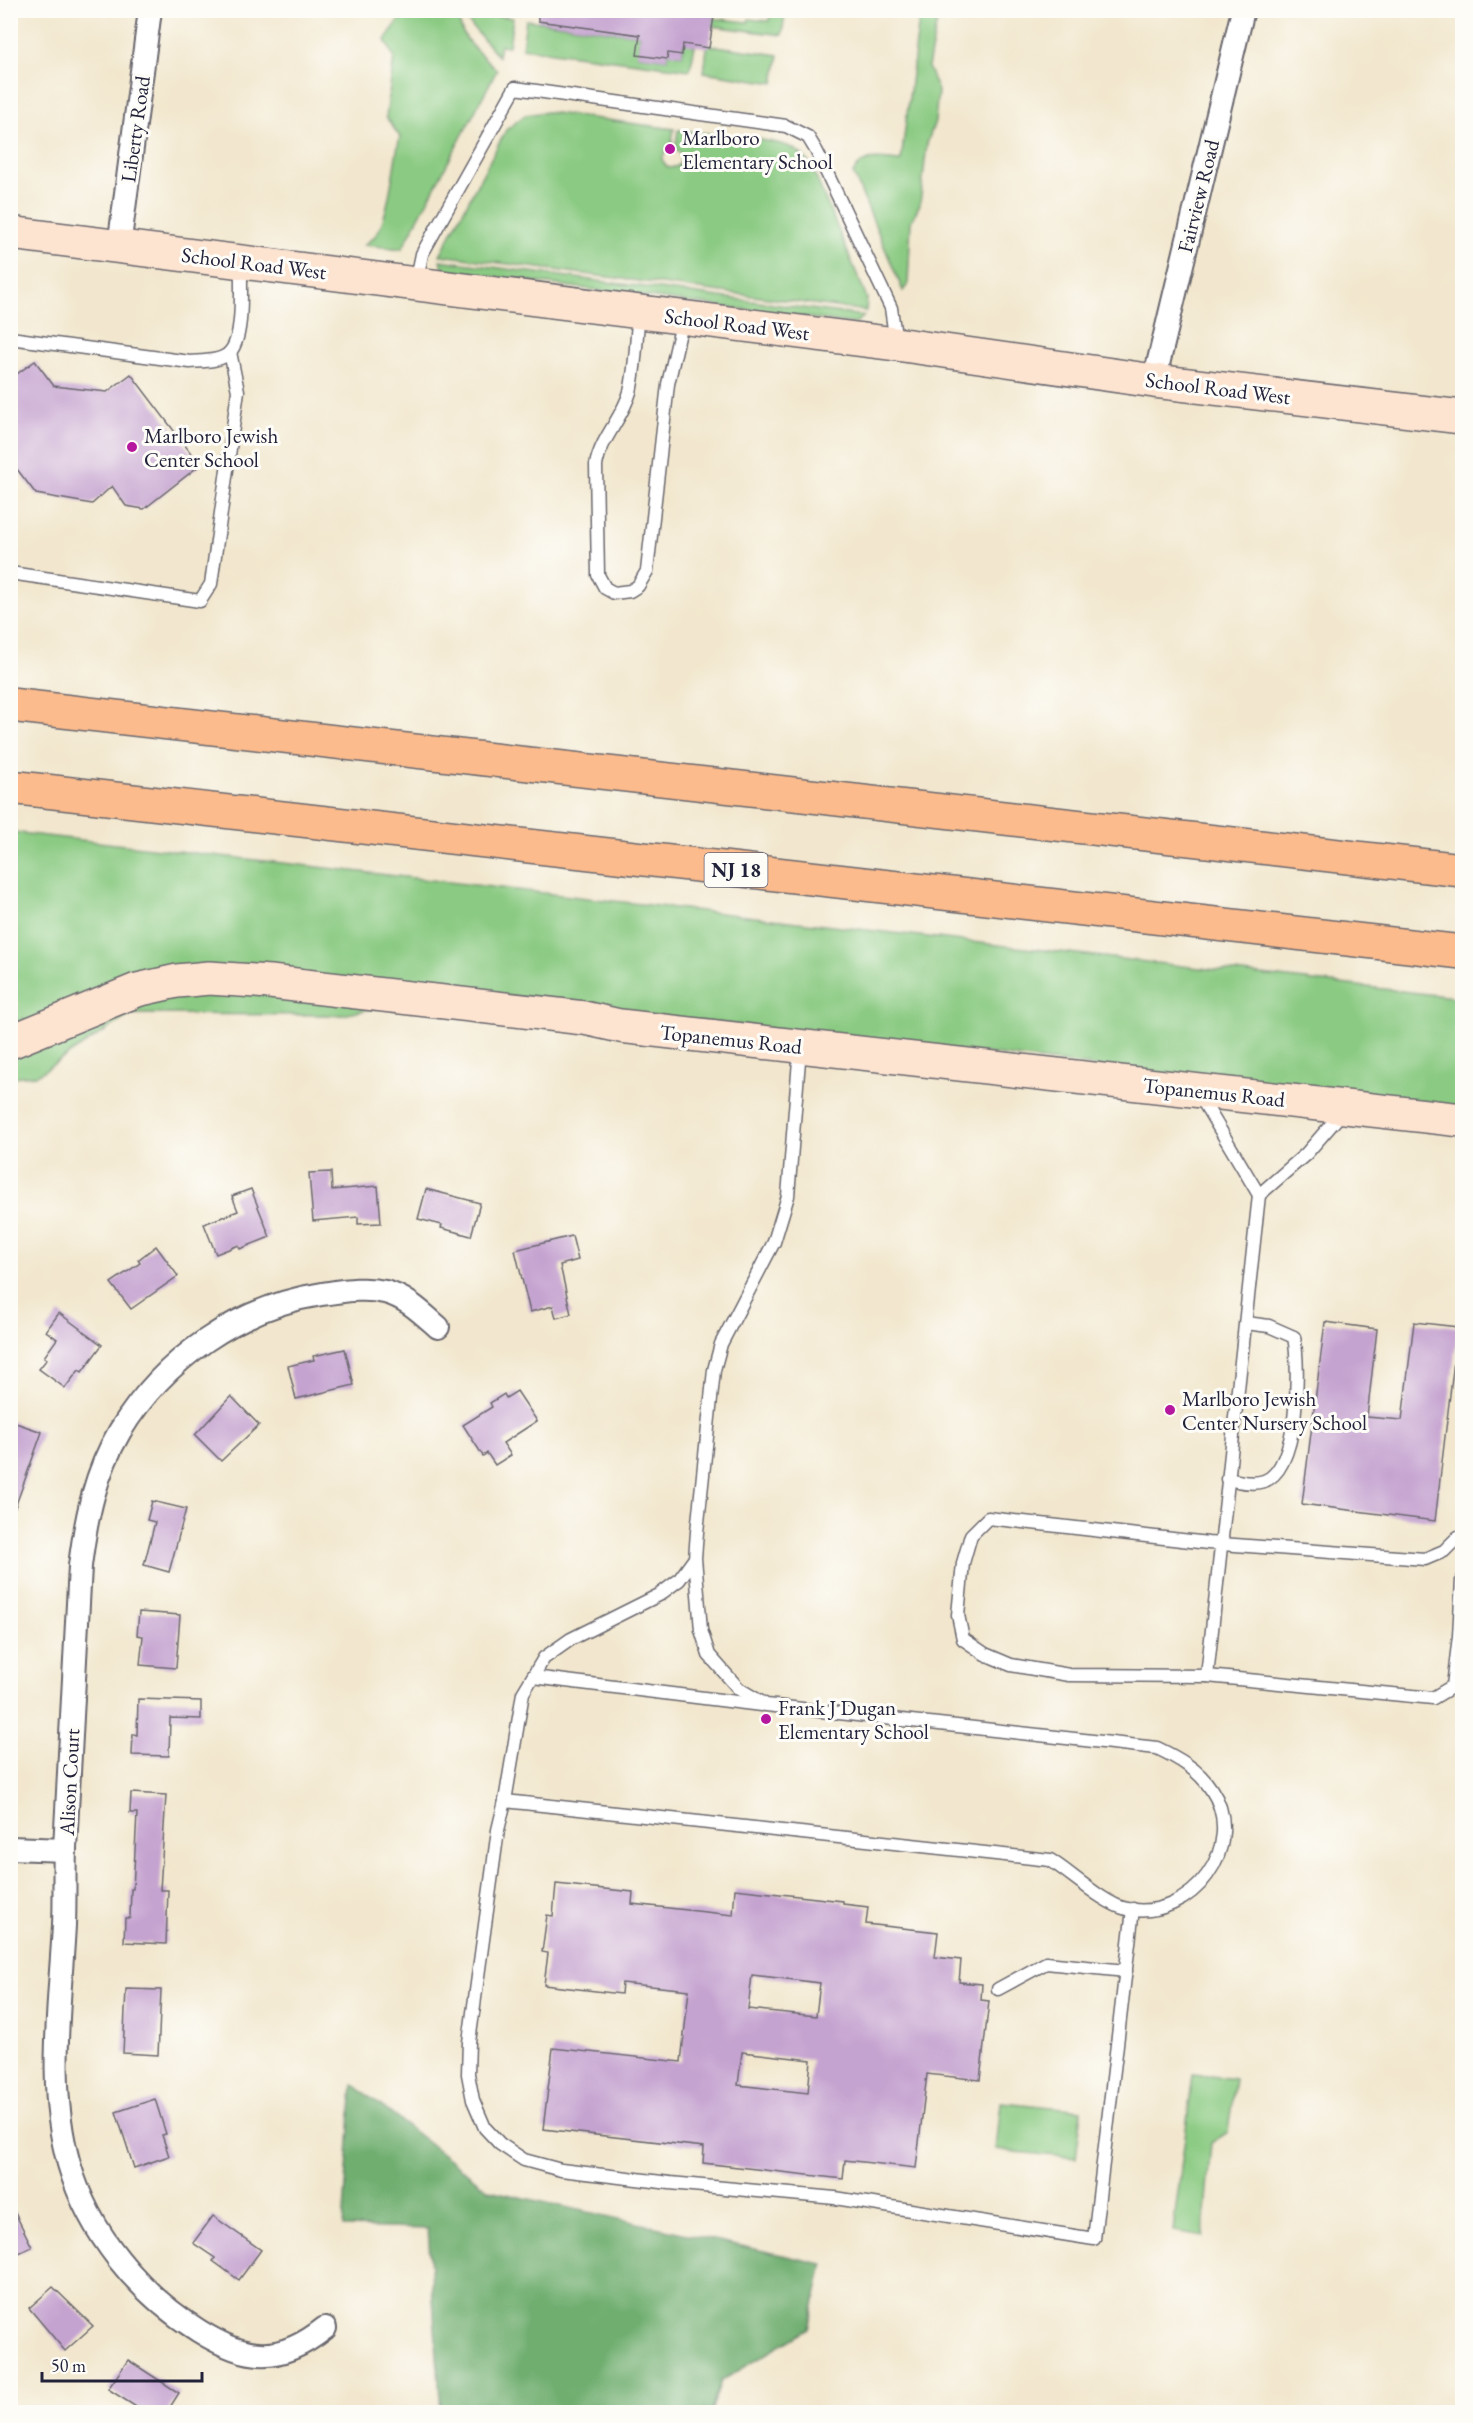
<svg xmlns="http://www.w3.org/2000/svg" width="1473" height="2423" font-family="'EB Garamond',serif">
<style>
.green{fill:#8aca82;stroke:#56765e;stroke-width:1.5}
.forest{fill:#6fae70;stroke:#486856;stroke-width:1.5}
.building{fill:#c5a3d0;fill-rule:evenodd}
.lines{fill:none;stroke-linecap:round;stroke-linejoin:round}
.lane-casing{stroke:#6b676e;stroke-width:15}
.street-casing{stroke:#6b676e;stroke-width:26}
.secondary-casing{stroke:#6b676e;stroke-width:36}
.highway-casing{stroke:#6b676e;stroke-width:36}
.lane{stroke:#fff;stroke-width:12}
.street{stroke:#fff;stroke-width:22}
.secondary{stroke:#fde4d1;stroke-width:33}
.highway{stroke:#fbbb8c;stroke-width:33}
.poi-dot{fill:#b5179e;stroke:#fdfcf7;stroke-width:2}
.labels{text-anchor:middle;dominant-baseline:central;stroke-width:6;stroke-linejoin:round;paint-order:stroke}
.shield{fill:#fdfcf7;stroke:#646373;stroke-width:1.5}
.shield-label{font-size:20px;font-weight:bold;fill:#22223b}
.street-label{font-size:21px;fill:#22223b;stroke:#fdfcf7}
.poi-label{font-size:21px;fill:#22223b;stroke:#fdfcf7;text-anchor:start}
</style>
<rect width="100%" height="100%" fill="#fdfcf7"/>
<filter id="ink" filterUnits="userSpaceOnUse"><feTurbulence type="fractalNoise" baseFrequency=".0167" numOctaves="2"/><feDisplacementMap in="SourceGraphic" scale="12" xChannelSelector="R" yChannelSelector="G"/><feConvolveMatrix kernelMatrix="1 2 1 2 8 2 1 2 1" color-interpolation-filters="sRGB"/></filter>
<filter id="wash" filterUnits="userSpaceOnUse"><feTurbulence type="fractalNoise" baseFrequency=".008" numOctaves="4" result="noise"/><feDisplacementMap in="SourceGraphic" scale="24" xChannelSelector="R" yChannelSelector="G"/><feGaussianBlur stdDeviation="1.35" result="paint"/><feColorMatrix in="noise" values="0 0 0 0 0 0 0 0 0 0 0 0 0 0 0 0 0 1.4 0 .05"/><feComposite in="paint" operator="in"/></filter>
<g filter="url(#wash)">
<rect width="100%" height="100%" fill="#f2e7ce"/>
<g class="green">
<path d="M 475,10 L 475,13 L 513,18 L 509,46 L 500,45 L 498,56 L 470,24 L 467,18 L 469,11 Z"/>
<path d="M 403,11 L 458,11 C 458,39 478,51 497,70 L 402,249 L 364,245 C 367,242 373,239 375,236 C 390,217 393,162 400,137 L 386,117 L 394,57 L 385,40 L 399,20 Z"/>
<path d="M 771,11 L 783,11 L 785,14 L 782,35 L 712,26 L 712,18 L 748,22 L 749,19 L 769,21 Z"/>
<path d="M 920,11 L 939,11 L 928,67 L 938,91 L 935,121 L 927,144 L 920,204 L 911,222 L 908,284 L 903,291 L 853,173 C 865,153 882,160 901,161 Z"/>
<path d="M 526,20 L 640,35 L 638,55 L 667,59 L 668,53 L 682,55 L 684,41 L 695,46 L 690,70 L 522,48 Z"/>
<path d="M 709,45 L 779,55 L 774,83 L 704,72 L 707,47 Z"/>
<path d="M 547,112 L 674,129 L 671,149 L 666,151 L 662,159 L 666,166 L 670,168 L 678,166 L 681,162 L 680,153 L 675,149 L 678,130 C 702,133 776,138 794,149 C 803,154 808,161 813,170 L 867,298 L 866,311 L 440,255 L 506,130 L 525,115 Z"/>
<path d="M 440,260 L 864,316 L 855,324 L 448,271 L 443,268 Z"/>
<path d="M 11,832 L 1462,998 L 1462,1108 L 446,992 L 343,1015 L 131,1014 L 37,1075 L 11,1077 Z"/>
<path d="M 1193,2074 L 1235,2079 L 1228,2132 L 1211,2143 L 1203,2236 L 1173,2231 Z"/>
<path d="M 1001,2102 L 1082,2110 L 1076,2158 L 996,2150 Z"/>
</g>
<path class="forest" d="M 353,2084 L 489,2190 L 823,2264 L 809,2329 L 721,2381 L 711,2412 L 441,2412 L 428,2229 L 343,2227 Z"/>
<g id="blocks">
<g class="building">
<path d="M 538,10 L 715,10 L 709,48 L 683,44 L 682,55 L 668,53 L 667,59 L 637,55 L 640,35 L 538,21 Z"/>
<path d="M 35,361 L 54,386 L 107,392 L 131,374 L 200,465 L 144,509 L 126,506 L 112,486 L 92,504 L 36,494 L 10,460 L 10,379 Z"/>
<path d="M 331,1172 L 332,1190 L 378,1186 L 381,1223 L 358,1224 L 358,1217 L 313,1221 L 309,1173 Z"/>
<path d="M 251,1189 L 270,1237 L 240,1249 L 239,1245 L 216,1254 L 204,1224 L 238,1211 L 232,1196 Z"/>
<path d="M 426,1189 L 480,1203 L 471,1236 L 441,1228 L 442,1225 L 418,1219 Z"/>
<path d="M 572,1236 L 578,1260 L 560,1265 L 571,1314 L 556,1318 L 553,1306 L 530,1312 L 515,1250 Z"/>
<path d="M 156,1246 L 178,1276 L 131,1309 L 111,1283 L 140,1263 L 138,1260 Z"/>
<path d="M 59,1313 L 102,1345 L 82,1372 L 79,1370 L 65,1388 L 39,1369 L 47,1359 L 44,1357 L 57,1339 L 46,1331 Z"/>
<path d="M 1325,1322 L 1377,1329 L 1367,1417 L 1402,1420 L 1414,1322 L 1458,1327 L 1435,1521 L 1302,1504 Z"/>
<path d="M 345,1349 L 354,1385 L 296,1399 L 288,1366 L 314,1360 L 313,1356 Z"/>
<path d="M 517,1391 L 537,1421 L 503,1443 L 511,1455 L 495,1465 L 487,1453 L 483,1456 L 463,1425 L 492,1407 L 490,1403 L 504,1394 L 506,1398 Z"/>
<path d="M 231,1396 L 259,1425 L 221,1461 L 195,1435 Z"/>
<path d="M 10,1421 L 42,1432 L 13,1513 L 10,1513 Z"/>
<path d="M 152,1501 L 186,1509 L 169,1572 L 144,1565 L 155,1522 L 147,1520 Z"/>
<path d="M 139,1612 L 180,1615 L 176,1668 L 140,1665 L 143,1636 L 137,1635 Z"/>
<path d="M 138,1699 L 201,1701 L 201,1719 L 170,1718 L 169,1756 L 132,1755 L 133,1734 L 137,1735 Z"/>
<path d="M 131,1793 L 166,1795 L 160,1890 L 168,1890 L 166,1944 L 124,1942 L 125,1918 L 130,1918 L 131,1889 L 133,1889 L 137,1813 L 130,1813 Z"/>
<path d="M 556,1884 L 633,1892 L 632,1904 L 733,1915 L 735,1889 L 843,1901 L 843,1904 L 868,1907 L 866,1924 L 938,1932 L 935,1957 L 961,1960 L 959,1982 L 982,1984 L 981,2000 L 989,2001 L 980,2080 L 927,2074 L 916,2168 L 845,2160 L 843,2179 L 703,2163 L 704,2147 L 543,2129 L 553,2048 L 681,2062 L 689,1990 L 622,1983 L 621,1994 L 544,1985 L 548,1953 L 542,1952 L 547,1915 L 553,1916 ZM 752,1975 L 820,1983 L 816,2016 L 748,2009 ZM 742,2052 L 811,2060 L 808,2093 L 738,2085 Z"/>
<path d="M 126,1989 L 161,1990 L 158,2055 L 123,2053 Z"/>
<path d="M 155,2099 L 166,2134 L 162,2135 L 169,2156 L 134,2168 L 116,2112 Z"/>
<path d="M 10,2203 L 32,2247 L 10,2257 Z"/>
<path d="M 213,2216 L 261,2250 L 239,2280 L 213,2261 L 215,2258 L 193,2243 Z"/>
<path d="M 53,2287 L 93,2326 L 65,2351 L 29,2308 Z"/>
<path d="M 128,2360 L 179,2393 L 167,2412 L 144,2412 L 108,2389 Z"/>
</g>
</g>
</g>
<g filter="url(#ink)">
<use href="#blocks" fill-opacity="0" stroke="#6b676e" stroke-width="1.5"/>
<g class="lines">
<defs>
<g id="lane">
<path d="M 416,283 L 422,254 L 515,88 L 786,126 L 808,137 L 817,152 L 891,308 L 896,343"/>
<path d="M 639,313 C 636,338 636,367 630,392 C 622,419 601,438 596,465 L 598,575 L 605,588 L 614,593 L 630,591 L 638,586 L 647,571 L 668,384 L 683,319"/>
<path d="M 10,338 L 190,362 C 202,361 221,362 230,352 C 245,335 240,285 241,263"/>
<path d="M 10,573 L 200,601 L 211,584 L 238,391 L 230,352"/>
<path d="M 1200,1096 L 1259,1195 L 1207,1676"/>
<path d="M 1259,1195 L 1306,1154 L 1345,1109"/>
<path d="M 1227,1479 C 1239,1481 1252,1485 1264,1481 C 1299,1469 1300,1368 1294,1337 L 1269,1326 L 1246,1323"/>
<path d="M 1462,1538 L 1458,1537 L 1444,1551 L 1425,1559 L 1208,1543 L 988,1518 L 971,1535 L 963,1563 L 958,1615 L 963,1639 L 985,1654 L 1011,1665 L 1069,1675 L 1207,1676 L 1433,1698 L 1453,1686 L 1459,1636 L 1462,1580"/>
<path d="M 695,1558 L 679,1580 L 659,1595 L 571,1639 L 544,1658 L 523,1693 L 505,1801 L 1050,1860 C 1070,1872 1105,1905 1127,1909 C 1191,1922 1249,1845 1211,1789 C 1198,1769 1178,1758 1157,1748 L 766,1705 L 739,1689 L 709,1655 L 701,1630 L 695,1558 L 697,1532 L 714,1370 L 721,1344 L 774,1242 L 788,1196 L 800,1048"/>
<path d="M 533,1677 L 761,1705"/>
<path d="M 505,1801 L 498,1830 L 469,2042 L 468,2074 L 473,2100 L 485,2128 L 500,2144 L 524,2160 L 561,2170 L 670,2183 L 835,2198 L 1094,2239 L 1133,1909"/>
<path d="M 998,1989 L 1046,1963 L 1126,1971"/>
</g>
<g id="street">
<path d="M 119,247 L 150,10"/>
<path d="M 1154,381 L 1243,10"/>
<path d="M 10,1848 L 65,1850"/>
<path d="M 325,2328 C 280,2364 247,2361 199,2331 C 138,2293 89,2233 69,2164 C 47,2088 60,2003 64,1925 C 65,1900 64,1874 65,1848 C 70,1754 75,1660 80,1566 C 86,1518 95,1473 120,1431 C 164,1359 238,1307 322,1294 C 343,1291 364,1287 385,1292 C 406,1297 422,1313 438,1327"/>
</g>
<g id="secondary">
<path d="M 10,233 L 896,344 L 1154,381 L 1462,417"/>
<path d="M 10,1042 L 137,990 L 177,981 L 209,978 L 270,982 L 584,1018 L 620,1026 L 681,1033 L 1462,1120"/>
</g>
<g id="highway">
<path d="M 10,705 L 1462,870"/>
<path d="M 10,787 L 1462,952"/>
</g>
</defs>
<use href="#lane" class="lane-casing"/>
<use href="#street" class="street-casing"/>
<use href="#secondary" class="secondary-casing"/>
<use href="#highway" class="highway-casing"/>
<use href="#lane" class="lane"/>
<use href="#street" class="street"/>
<use href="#secondary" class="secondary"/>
<use href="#highway" class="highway"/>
</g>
</g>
<g class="poi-dot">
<circle cx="670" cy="149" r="6"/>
<circle cx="132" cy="447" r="6"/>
<circle cx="1170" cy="1410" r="6"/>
<circle cx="766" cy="1719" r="6"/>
</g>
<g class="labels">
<rect class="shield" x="704.5" y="853" width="63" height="34" rx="4.5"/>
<g class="shield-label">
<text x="736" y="870">NJ 18</text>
</g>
<g class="street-label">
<text transform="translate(135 129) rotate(-82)">Liberty Road</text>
<text transform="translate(1198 196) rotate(-76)">Fairview Road</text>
<text transform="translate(254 263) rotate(7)">School Road West</text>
<text transform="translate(737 324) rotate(7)">School Road West</text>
<text transform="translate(1218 388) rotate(7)">School Road West</text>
<text transform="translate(731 1039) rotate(6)">Topanemus Road</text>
<text transform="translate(1214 1092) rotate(6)">Topanemus Road</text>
<text transform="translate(69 1782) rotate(-87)">Alison Court</text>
</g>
<g class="poi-label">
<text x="682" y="137">Marlboro<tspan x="682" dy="24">Elementary School</tspan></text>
<text x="144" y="435">Marlboro Jewish<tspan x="144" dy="24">Center School</tspan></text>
<text x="1182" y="1398">Marlboro Jewish<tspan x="1182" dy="24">Center Nursery School</tspan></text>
<text x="778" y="1707">Frank J Dugan<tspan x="778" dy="24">Elementary School</tspan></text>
</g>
</g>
<rect width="1473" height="2423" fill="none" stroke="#fdfcf7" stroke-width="36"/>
<path d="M42 2372v9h160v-9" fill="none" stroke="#22223b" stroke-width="3"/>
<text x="51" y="2372" font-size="18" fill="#22223b" stroke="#fdfcf7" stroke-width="4.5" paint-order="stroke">50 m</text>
</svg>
